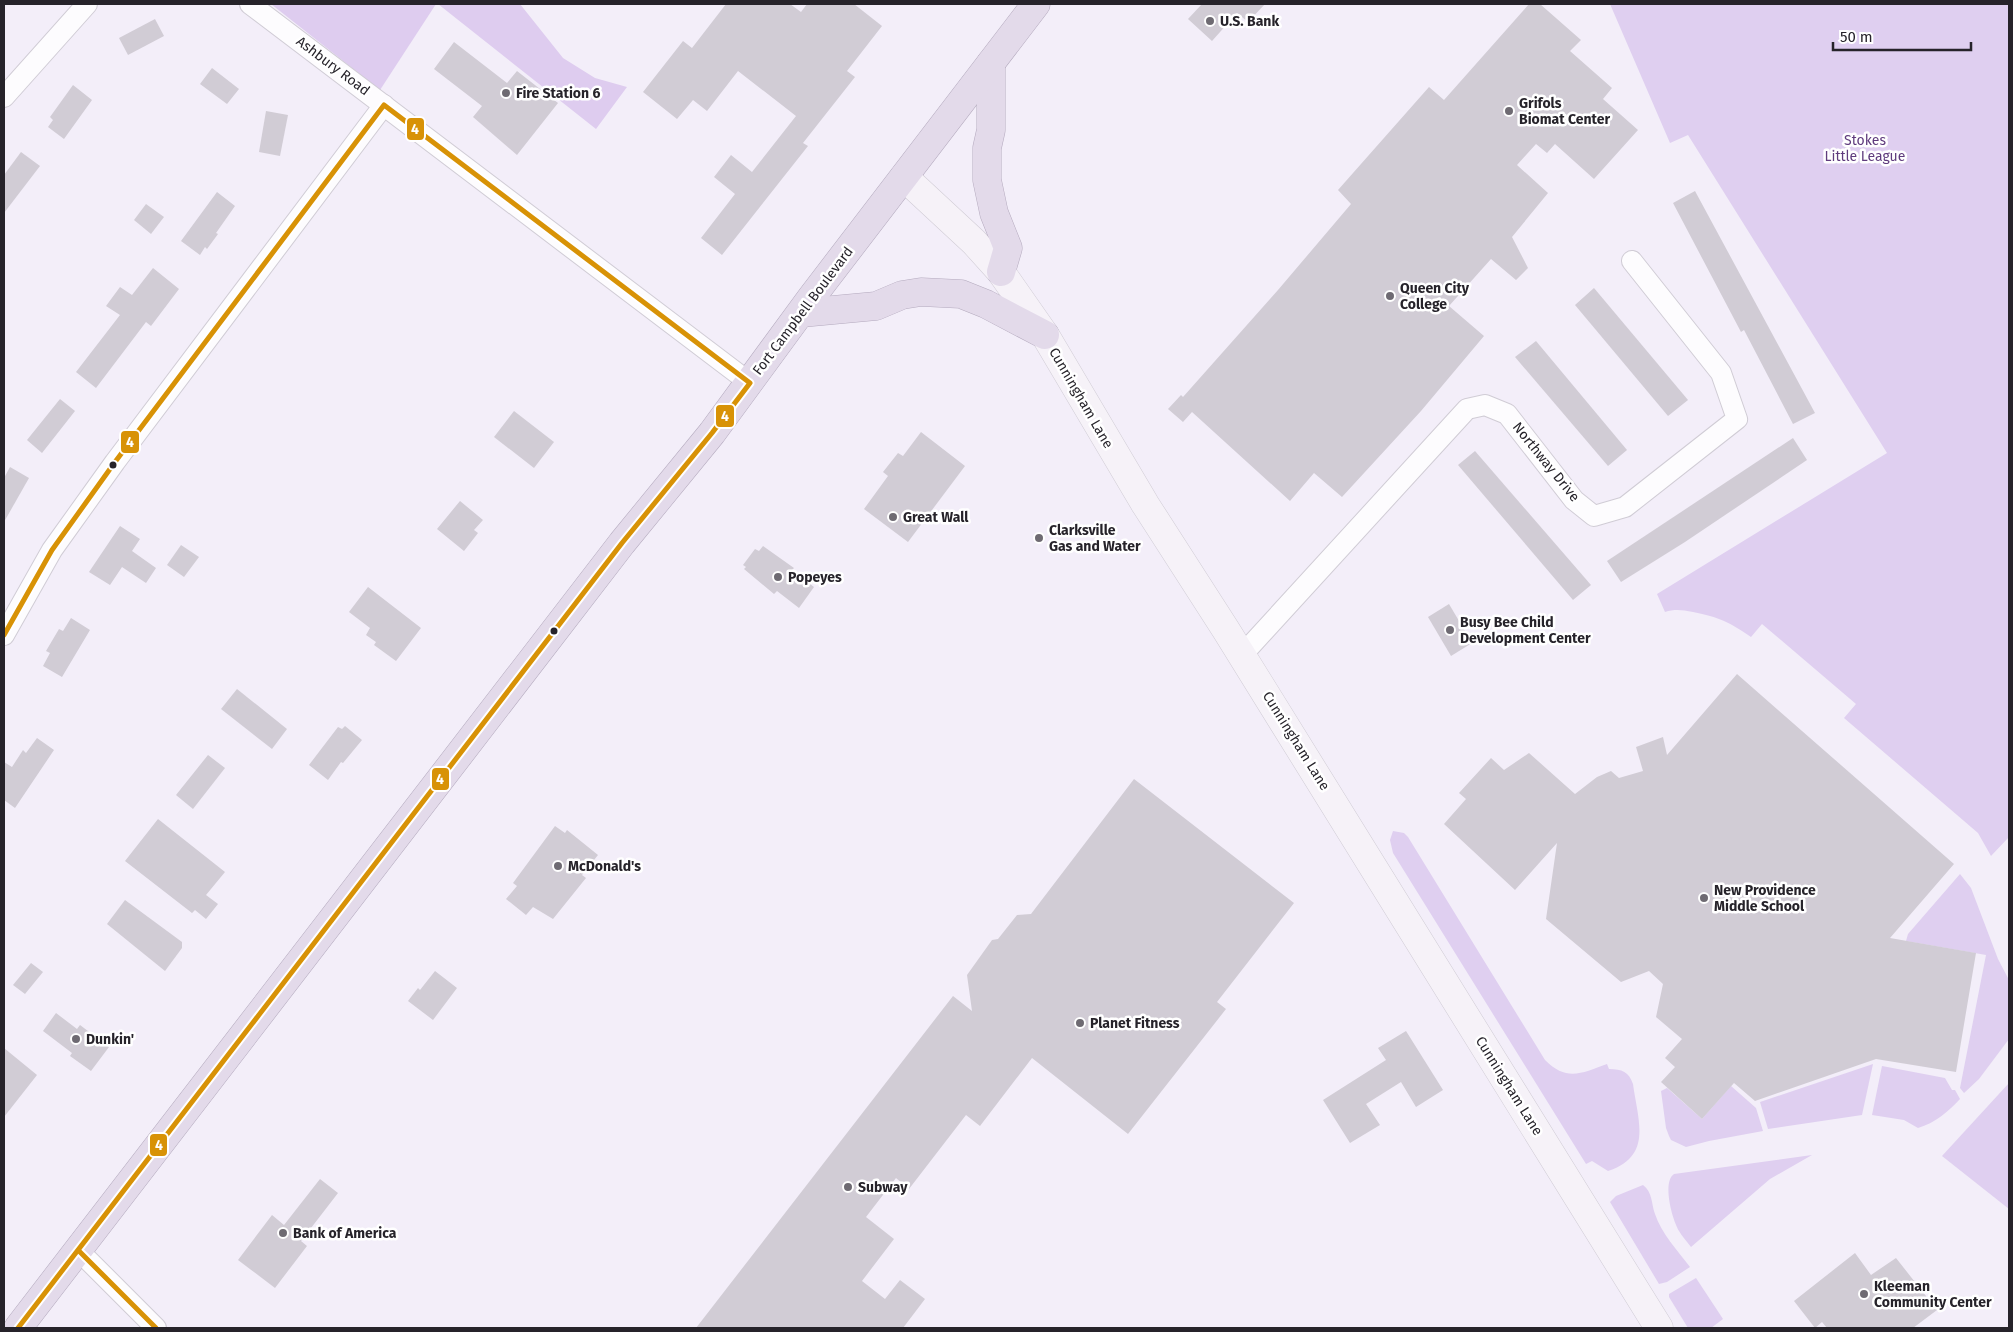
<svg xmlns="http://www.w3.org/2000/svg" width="2013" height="1332" font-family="'Fira Sans',sans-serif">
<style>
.green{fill:#dfcff0}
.forest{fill:#deccef}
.building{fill:#d1ccd5}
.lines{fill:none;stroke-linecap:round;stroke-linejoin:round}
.street-casing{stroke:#d0ccd5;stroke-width:22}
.secondary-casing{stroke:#d0ccd5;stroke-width:29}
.highway-casing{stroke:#b4aabe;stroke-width:29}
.street{stroke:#fdfcfe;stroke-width:20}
.secondary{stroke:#f6f2f8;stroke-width:28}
.highway{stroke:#e3daea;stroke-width:28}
.bus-1-casing{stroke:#fff;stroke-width:9}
.bus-1{stroke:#d89206;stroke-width:5}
.poi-dot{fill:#6e6a72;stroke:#fff;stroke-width:2}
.bus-dot{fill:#26232a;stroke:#fff;stroke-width:2}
.labels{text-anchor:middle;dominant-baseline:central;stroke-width:5;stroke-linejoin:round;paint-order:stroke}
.poi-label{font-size:14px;font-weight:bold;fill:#26232a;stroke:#fff;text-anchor:start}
.street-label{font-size:14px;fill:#26232a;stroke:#fff}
.park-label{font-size:14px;fill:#5f3b7d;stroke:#fff}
.line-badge{stroke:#fff;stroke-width:2}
.badge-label{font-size:14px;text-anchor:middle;font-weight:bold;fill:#fff}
</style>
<rect width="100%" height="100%" fill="#f3eef9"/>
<g class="green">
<path d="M 1610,4 L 2009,4 L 2009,837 L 1991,856 L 1978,833 L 1844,718 L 1856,704 L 1762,624 L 1751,637 C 1729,622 1719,617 1693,612 C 1682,610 1675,609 1665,612 L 1657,594 L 1887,453 L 1688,135 L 1670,143 Z"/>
<path d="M 1393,831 L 1404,833 L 1408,837 L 1545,1060 C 1567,1082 1582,1073 1607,1064 L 1609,1069 C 1622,1069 1629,1072 1633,1084 C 1638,1121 1653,1156 1608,1171 L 1592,1161 L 1586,1164 L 1393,853 L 1390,840 Z"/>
<path d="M 1960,874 L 1971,888 L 1998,959 L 2009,980 L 2009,1039 L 1979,1079 L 1964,1093 L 1960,1088 L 1986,955 L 1906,941 L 1908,934 Z"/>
<path d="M 1873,1064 L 1862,1115 L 1768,1129 L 1760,1102 Z"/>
<path d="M 1882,1066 L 1945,1078 L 1952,1090 L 1955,1090 L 1960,1099 C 1948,1112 1935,1123 1918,1128 L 1904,1120 L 1872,1115 Z"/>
<path d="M 2009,1083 L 2009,1209 L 1942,1156 Z"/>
<path d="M 1731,1086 L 1756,1108 L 1763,1131 L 1709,1141 L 1686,1147 L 1671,1140 L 1669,1136 L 1666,1128 L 1661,1091 L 1667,1088 L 1702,1119 Z"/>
<path d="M 1812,1155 L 1770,1179 L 1691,1247 C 1687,1242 1682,1236 1679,1231 C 1672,1219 1662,1182 1674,1174 Z"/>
<path d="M 1643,1185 C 1653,1193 1651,1203 1655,1214 C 1661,1233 1678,1251 1690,1267 L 1667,1282 L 1659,1284 L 1610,1202 L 1616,1196 Z"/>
<path d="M 1696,1278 L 1723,1319 L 1711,1328 L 1688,1328 L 1669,1297 L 1669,1294 Z"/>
</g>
<g class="forest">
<path d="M 271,4 L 436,4 L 380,90 Z"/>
<path d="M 438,4 L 520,4 L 563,58 L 595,78 L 627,87 L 596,129 Z"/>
</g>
<g class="building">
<path d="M 726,4 L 790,4 L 801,12 L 807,4 L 854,4 L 882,26 L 847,71 L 855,77 L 803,143 L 808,146 L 722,255 L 701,238 L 735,194 L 714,177 L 731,155 L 752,172 L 796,116 L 738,71 L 707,111 L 693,100 L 677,119 L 643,92 L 683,41 L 692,48 Z"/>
<path d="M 1202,4 L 1265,4 L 1248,22 L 1237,13 L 1212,41 L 1188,19 Z"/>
<path d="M 1529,4 L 1540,4 L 1581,40 L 1570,51 L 1612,88 L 1603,99 L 1638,130 L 1594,179 L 1555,144 L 1547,153 L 1536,144 L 1517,165 L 1548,193 L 1512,237 L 1528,268 L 1516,280 L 1491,259 L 1449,306 L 1484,336 L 1421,411 L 1342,497 L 1314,473 L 1290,501 L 1192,412 L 1183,422 L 1168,409 L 1181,395 L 1183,397 L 1278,290 L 1351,204 L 1338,190 L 1429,87 L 1444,100 Z"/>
<path d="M 155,19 L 164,36 L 128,55 L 119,38 Z"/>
<path d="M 454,42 L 507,83 L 517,71 L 558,103 L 517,155 L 473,117 L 482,106 L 434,69 Z"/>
<path d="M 212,68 L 239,89 L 227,104 L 200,84 Z"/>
<path d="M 73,85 L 92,100 L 64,139 L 48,127 L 53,120 L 50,117 Z"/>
<path d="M 266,111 L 288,115 L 280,156 L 259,152 Z"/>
<path d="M 21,152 L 40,166 L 4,213 L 4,175 Z"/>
<path d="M 1695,191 L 1815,413 L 1793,424 L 1744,330 L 1741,332 L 1673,203 Z"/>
<path d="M 217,192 L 235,206 L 216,233 L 218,234 L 207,249 L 205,247 L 200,255 L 181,241 Z"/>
<path d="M 146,204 L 164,217 L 151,234 L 134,220 Z"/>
<path d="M 153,268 L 179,289 L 151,326 L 146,322 L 96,388 L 76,372 L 120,315 L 106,306 L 120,287 L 132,295 Z"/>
<path d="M 1594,288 L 1688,400 L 1668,416 L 1575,305 Z"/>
<path d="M 1536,341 L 1627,450 L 1608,466 L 1515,357 Z"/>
<path d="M 60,399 L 75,411 L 42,453 L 27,440 Z"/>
<path d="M 514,411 L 554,442 L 534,468 L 494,437 Z"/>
<path d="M 921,432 L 965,466 L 908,542 L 864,509 L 888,476 L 883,472 L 898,453 L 903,456 Z"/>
<path d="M 1793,438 L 1807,460 L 1685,542 L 1621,582 L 1607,561 Z"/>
<path d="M 1475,451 L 1591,585 L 1573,600 L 1458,465 Z"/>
<path d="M 10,467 L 29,478 L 4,522 L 4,478 Z"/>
<path d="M 460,501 L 483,520 L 474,530 L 478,533 L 464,551 L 437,529 Z"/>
<path d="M 120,526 L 140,539 L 132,551 L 156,568 L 146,583 L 122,567 L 110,585 L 89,572 Z"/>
<path d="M 181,545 L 199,557 L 184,577 L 167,565 Z"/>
<path d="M 763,546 L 794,568 L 792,570 L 814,587 L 799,608 L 777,591 L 774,594 L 744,569 L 746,567 L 743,565 L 755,549 L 759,551 Z"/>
<path d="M 368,587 L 421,628 L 396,661 L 374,645 L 376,642 L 366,635 L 370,628 L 349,612 Z"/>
<path d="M 1449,604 L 1472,643 L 1451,656 L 1428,617 Z"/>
<path d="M 71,618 L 90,630 L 62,677 L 43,666 L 50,653 L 46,651 L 59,629 L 63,631 Z"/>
<path d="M 1737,674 L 1954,864 L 1890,938 L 1976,953 L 1956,1072 L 1876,1059 L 1755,1101 L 1734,1083 L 1702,1119 L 1661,1082 L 1675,1067 L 1665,1058 L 1682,1039 L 1656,1017 L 1663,984 L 1649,971 L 1621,982 L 1546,919 L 1557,843 L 1515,890 L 1444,824 L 1466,799 L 1459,793 L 1491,758 L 1504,770 L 1529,753 L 1575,794 L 1597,777 L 1611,771 L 1619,778 L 1643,771 L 1636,747 L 1663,737 L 1667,755 Z"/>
<path d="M 237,689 L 287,729 L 272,749 L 221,709 Z"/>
<path d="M 345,726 L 362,740 L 343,763 L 341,762 L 328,780 L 309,765 L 338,727 L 342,729 Z"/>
<path d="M 37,738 L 54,750 L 15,808 L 4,800 L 4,762 L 12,767 L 23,750 L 26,753 Z"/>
<path d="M 208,755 L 225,768 L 193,809 L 176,795 Z"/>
<path d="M 1134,779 L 1294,903 L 1217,1002 L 1226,1009 L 1128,1134 L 1032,1058 L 980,1126 L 966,1115 L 909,1189 L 896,1178 L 866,1217 L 894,1239 L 862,1281 L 885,1299 L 900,1280 L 925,1299 L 903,1328 L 696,1328 L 953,996 L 972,1011 L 967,975 L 992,940 L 998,939 L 1017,915 L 1031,914 Z"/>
<path d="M 158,819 L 225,872 L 206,895 L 218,904 L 206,919 L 195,910 L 192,913 L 125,861 Z"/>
<path d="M 555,826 L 565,833 L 567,830 L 598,855 L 582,875 L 586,878 L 553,919 L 533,907 L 526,915 L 506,899 L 517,886 L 513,883 Z"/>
<path d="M 125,900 L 182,942 L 182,948 L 165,971 L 107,924 Z"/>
<path d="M 31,963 L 43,972 L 25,994 L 13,985 Z"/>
<path d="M 435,971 L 457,988 L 433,1020 L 408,1001 L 418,988 L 420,990 Z"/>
<path d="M 56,1013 L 77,1029 L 80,1025 L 109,1047 L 91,1071 L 70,1056 L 72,1053 L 43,1031 Z"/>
<path d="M 1406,1031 L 1443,1090 L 1416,1107 L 1401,1082 L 1366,1104 L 1380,1125 L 1350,1143 L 1323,1100 L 1386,1060 L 1378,1048 Z"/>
<path d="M 4,1048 L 37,1075 L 4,1117 Z"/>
<path d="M 320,1179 L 338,1193 L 301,1241 L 307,1246 L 275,1288 L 238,1260 L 272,1215 L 284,1225 Z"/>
<path d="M 1855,1253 L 1871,1275 L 1896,1258 L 1937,1310 L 1913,1328 L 1827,1328 L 1822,1322 L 1815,1328 L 1794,1301 Z"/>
</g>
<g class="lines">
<defs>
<g id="street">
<path d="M 250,4 L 750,383"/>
<path d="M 4,97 L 87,4"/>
<path d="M 4,635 L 52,550 L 115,462 L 384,105"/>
<path d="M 1242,655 L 1467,409 L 1485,405 L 1507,414 L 1574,500 L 1594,516 L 1625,507 L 1737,419 L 1721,373 L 1632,261"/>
<path d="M 79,1251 L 156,1328"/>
</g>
<path id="secondary" d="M 904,177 L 974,242 L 1001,272 L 1045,335 L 1145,504 L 1226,630 L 1659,1328"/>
<g id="highway">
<path d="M 991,63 L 991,130 L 987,148 L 987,180 L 994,213 L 1008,248 L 1001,272"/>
<path d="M 801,313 L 876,306 L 902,295 L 921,292 L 961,294 L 986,304 L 1045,335"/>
<path d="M 18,1328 L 622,543 L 712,433 L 811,298 L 1036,4"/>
</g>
</defs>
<use href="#street" class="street-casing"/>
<use href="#secondary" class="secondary-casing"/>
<use href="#highway" class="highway-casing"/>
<use href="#street" class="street"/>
<use href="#secondary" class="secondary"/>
<use href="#highway" class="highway"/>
<defs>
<g id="bus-1">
<path d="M 4,635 L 52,550 L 115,462 L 384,105 L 750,383 L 712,433 L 622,543 L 18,1328"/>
<path d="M 79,1251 L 156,1328"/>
</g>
</defs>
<use href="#bus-1" class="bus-1-casing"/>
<use href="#bus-1" class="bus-1"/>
</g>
<g class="poi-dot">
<circle cx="1210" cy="21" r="5"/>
<circle cx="506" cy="93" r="5"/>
<circle cx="1509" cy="111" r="5"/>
<circle cx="1390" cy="296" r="5"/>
<circle cx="893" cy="517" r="5"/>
<circle cx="1039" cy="538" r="5"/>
<circle cx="778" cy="577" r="5"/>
<circle cx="1450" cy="630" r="5"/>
<circle cx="558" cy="866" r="5"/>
<circle cx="1704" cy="898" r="5"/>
<circle cx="1080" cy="1023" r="5"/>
<circle cx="76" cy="1039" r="5"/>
<circle cx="848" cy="1187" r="5"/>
<circle cx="283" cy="1233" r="5"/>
<circle cx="1864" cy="1294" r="5"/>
</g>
<g class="bus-dot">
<circle cx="113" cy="465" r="4.5"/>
<circle cx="554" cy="631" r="4.5"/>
</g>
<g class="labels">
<g class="poi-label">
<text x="1220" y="21">U.S. Bank</text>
<text x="516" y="93">Fire Station 6</text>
<text x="1519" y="103">Grifols<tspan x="1519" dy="16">Biomat Center</tspan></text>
<text x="1400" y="288">Queen City<tspan x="1400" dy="16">College</tspan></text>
<text x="903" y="517">Great Wall</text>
<text x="1049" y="530">Clarksville<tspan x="1049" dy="16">Gas and Water</tspan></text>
<text x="788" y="577">Popeyes</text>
<text x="1460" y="622">Busy Bee Child<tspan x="1460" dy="16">Development Center</tspan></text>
<text x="568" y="866">McDonald's</text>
<text x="1714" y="890">New Providence<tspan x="1714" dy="16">Middle School</tspan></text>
<text x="1090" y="1023">Planet Fitness</text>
<text x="86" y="1039">Dunkin'</text>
<text x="858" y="1187">Subway</text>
<text x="293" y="1233">Bank of America</text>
<text x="1874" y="1286">Kleeman<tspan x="1874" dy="16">Community Center</tspan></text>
</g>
<g class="street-label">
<text transform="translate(333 66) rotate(37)">Ashbury Road</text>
<text transform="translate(803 311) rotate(-53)">Fort Campbell Boulevard</text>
<text transform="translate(1081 398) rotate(60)">Cunningham Lane</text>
<text transform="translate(1546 462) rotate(51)">Northway Drive</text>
<text transform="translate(1296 741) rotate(58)">Cunningham Lane</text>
<text transform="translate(1509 1086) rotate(58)">Cunningham Lane</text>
</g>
<g class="park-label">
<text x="1865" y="140">Stokes<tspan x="1865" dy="16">Little League</tspan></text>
</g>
</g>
<g class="line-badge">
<rect x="406" y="117" width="19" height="24" rx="5" fill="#d89206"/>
<rect x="715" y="404" width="20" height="24" rx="5" fill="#d89206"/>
<rect x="120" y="430" width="20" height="24" rx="5" fill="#d89206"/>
<rect x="431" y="767" width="19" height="24" rx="5" fill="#d89206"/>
<rect x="149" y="1133" width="19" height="24" rx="5" fill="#d89206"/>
</g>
<g class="badge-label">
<text x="415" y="134">4</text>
<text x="725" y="421">4</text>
<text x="130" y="447">4</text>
<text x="440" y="784">4</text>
<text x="159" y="1150">4</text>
</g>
<rect width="2013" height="1332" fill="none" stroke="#26232a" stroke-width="10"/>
<path d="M1833 42v8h138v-8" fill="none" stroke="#26232a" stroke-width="2.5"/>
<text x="1840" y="42" font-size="15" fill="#26232a" stroke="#ffffff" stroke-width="4" paint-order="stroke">50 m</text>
</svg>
